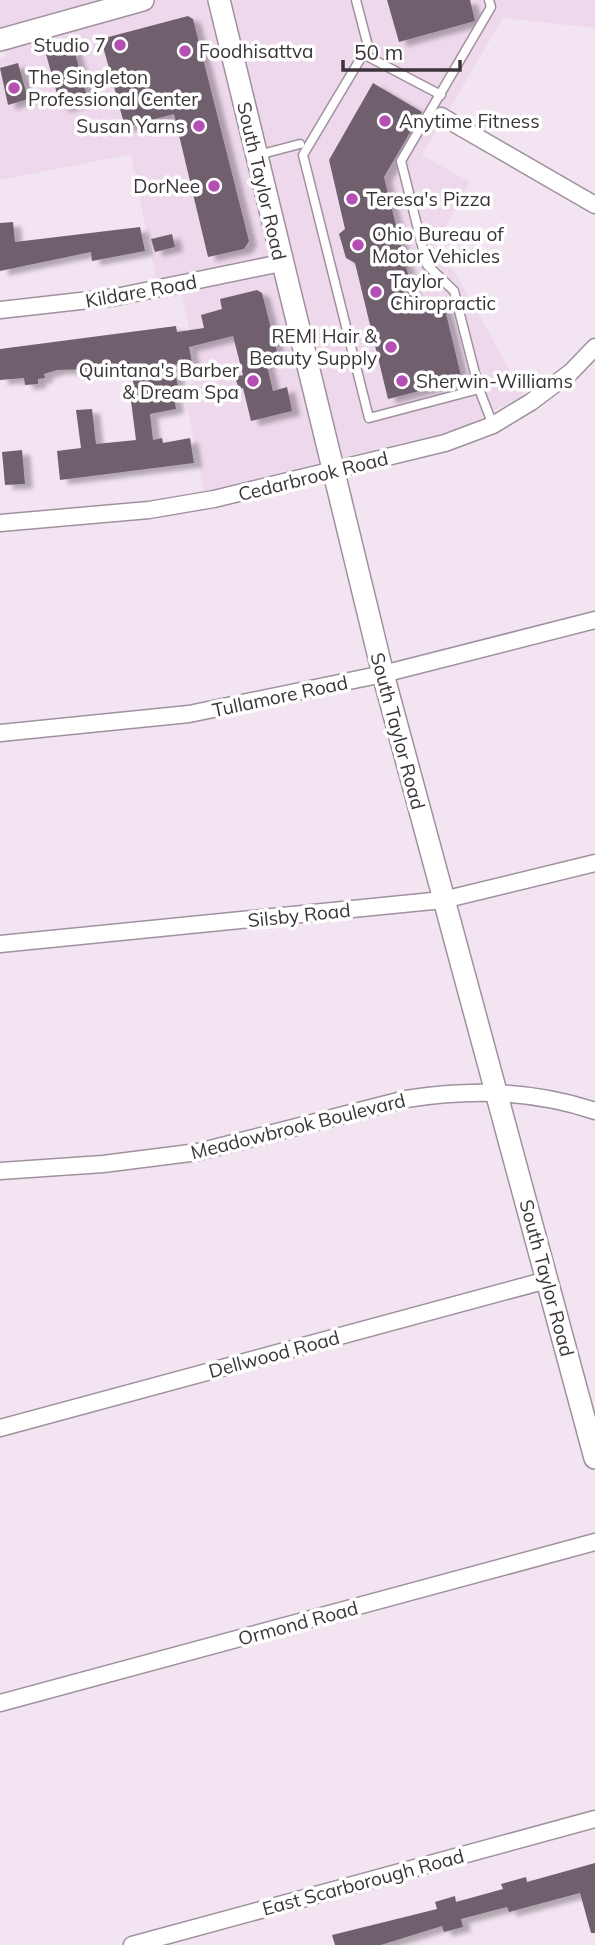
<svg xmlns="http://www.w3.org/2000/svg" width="595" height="1945" font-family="Mulish,sans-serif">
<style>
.built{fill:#eed8ec}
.building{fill:#6f616d;filter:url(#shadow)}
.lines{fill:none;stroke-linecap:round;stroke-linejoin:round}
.service-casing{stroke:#a0919e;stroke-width:11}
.minor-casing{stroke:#a0919e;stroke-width:19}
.secondary-casing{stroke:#a0919e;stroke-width:24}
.service{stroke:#fff;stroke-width:8}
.minor{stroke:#fff;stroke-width:16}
.secondary{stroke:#fff;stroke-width:21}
.poi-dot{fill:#b64fb3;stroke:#fff;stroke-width:2.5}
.labels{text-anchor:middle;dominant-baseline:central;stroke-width:7;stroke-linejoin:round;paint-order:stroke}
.poi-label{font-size:19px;fill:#3b343a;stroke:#fff;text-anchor:start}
.street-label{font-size:19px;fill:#3b343a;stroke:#fff}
</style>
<defs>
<filter id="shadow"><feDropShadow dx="8" dy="4.5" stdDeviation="2" flood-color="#0004"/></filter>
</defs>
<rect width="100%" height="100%" fill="#f3e4f2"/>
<path class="built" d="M 0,0 L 595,0 L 595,28 L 503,18 L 422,155 L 470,182 L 431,254 L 454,271 L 524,395 L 468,425 L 439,434 L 204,491 L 184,391 L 199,377 L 182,295 L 160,299 L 131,154 L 0,180 L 0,58 L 7,56 L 0,29 Z"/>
<g class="building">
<path d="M 387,0 L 470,0 L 475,21 L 399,42 Z"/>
<path d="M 188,16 L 193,19 L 249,241 L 244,249 L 208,257 L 174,114 L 125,127 L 101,39 Z"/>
<path d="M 73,46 L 88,100 L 61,108 L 46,54 Z"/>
<path d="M 18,63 L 28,99 L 8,105 L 0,68 Z"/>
<path d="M 373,83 L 422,112 L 384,177 L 413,294 L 417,293 L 420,302 L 442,297 L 462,380 L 388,399 L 355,263 L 346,258 L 339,234 L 345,229 L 329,160 Z"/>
<path d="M 13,222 L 15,242 L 140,227 L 145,251 L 92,261 L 91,252 L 0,271 L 0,223 Z"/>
<path d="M 172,234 L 175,247 L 155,252 L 151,239 Z"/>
<path d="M 257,290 L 262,293 L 279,359 L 266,362 L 273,391 L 287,387 L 292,411 L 251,421 L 243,388 L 239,389 L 235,377 L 243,375 L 233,336 L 189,347 L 192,362 L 173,365 L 179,390 L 173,391 L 176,409 L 150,414 L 153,440 L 162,438 L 163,443 L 190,438 L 194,463 L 60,480 L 57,451 L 81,448 L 76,410 L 92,409 L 96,444 L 136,440 L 131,401 L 136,401 L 131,368 L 57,370 L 44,374 L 45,378 L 38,379 L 38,384 L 25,385 L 24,378 L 0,380 L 0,349 L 176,326 L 177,332 L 204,328 L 201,315 L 222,309 L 220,299 Z"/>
<path d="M 22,450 L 25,484 L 5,485 L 2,452 Z"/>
<path d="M 595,1863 L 595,1933 L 591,1933 L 580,1893 L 509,1912 L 507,1907 L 461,1919 L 463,1927 L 444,1932 L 442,1926 L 381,1945 L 335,1945 L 332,1935 L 437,1909 L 435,1902 L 455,1896 L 456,1902 L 503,1889 L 501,1884 L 526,1877 L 527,1882 Z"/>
</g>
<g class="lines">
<defs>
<g id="service">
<path d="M 356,0 L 368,46 L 303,155 L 369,418 L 479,389 L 493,425"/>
<path d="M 363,54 L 441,95"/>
<path d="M 258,155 L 300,144"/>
<path d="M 479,389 L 454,291 L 427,265 L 401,161 L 491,7 L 489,0"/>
</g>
<g id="minor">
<path d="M 441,116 L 595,205"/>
<path d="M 0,310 L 116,297 L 281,263"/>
<path d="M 0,523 L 149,510 L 214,499 L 445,443 L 493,425 L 531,402 L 571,372 L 595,347"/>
<path d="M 0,733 L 189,714 L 383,674 L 595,620"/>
<path d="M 0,944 L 443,900 L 595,863"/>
<path d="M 0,1171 L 103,1164 L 198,1152 L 406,1099 C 471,1089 532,1090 595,1111"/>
<path d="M 0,1428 L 547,1280"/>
<path d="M 0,1703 L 595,1542"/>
<path d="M 132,1945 L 595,1819"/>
</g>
<g id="secondary">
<path d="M 219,0 L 383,674 L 595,1458"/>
<path d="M 0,40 L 143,0"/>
</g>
</defs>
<use href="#service" class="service-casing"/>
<use href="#minor" class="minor-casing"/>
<use href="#secondary" class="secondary-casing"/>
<use href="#service" class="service"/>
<use href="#minor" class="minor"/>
<use href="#secondary" class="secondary"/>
</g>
<g class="poi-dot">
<circle cx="120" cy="45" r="7"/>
<circle cx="185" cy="51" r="7"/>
<circle cx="14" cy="88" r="7"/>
<circle cx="385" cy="121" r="7"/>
<circle cx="199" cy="126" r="7"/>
<circle cx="214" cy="186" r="7"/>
<circle cx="352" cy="199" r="7"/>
<circle cx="358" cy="245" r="7"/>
<circle cx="376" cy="292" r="7"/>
<circle cx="391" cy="347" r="7"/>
<circle cx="253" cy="381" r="7"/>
<circle cx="402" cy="381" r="7"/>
</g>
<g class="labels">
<g class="poi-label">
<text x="106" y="45" text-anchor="end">Studio 7</text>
<text x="199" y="51">Foodhisattva</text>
<text x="28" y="77">The Singleton<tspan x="28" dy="22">Professional Center</tspan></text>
<text x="399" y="121">Anytime Fitness</text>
<text x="185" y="126" text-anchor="end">Susan Yarns</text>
<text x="200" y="186" text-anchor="end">DorNee</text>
<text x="366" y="199">Teresa's Pizza</text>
<text x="372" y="234">Ohio Bureau of<tspan x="372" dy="22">Motor Vehicles</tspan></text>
<text x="390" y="281">Taylor<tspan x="390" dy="22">Chiropractic</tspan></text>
<text x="377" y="336" text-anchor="end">REMI Hair &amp;<tspan x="377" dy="22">Beauty Supply</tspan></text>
<text x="239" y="370" text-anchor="end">Quintana's Barber<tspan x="239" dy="22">&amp; Dream Spa</tspan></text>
<text x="416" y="381">Sherwin-Williams</text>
</g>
<g class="street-label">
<text transform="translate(262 181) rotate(77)">South Taylor Road</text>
<text transform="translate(141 291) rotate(-10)">Kildare Road</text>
<text transform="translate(313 476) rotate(-14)">Cedarbrook Road</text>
<text transform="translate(280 696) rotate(-12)">Tullamore Road</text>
<text transform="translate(398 731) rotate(75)">South Taylor Road</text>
<text transform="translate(299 915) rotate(-6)">Silsby Road</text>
<text transform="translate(298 1126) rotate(-14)">Meadowbrook Boulevard</text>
<text transform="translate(547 1278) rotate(75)">South Taylor Road</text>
<text transform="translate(274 1354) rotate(-15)">Dellwood Road</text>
<text transform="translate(298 1623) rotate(-15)">Ormond Road</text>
<text transform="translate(363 1882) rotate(-15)">East Scarborough Road</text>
</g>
</g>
<path d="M343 60v10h117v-10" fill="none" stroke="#3b343a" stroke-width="3.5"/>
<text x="354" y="60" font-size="21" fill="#3b343a" stroke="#ffffff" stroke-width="5" paint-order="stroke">50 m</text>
</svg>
